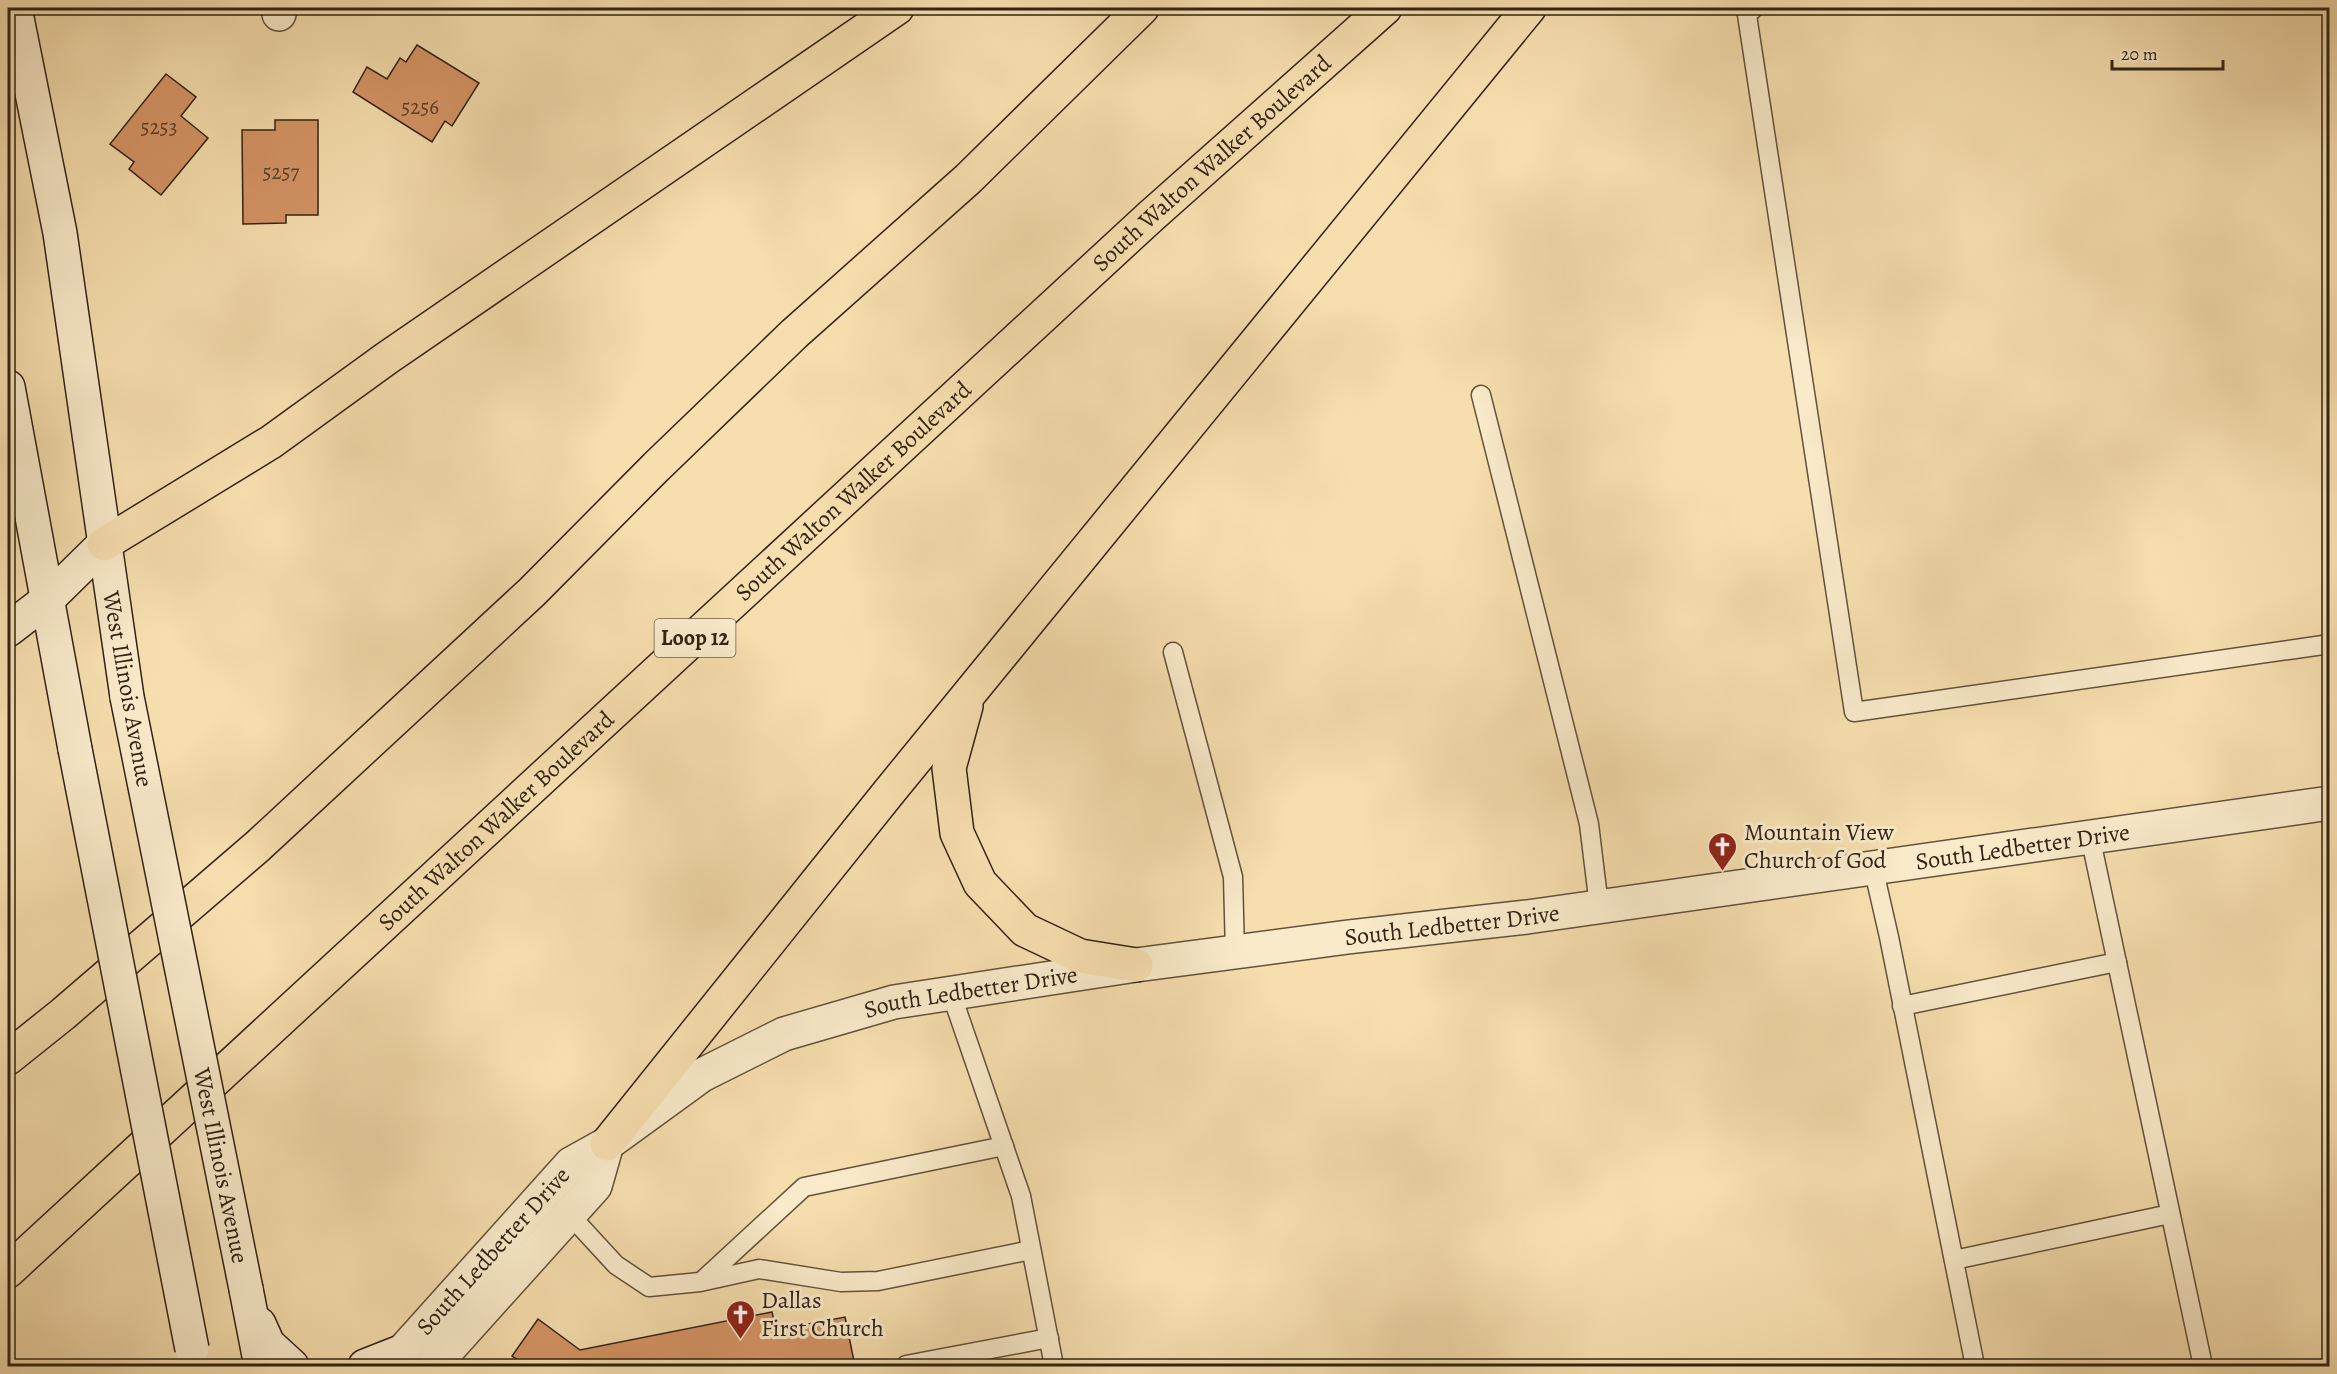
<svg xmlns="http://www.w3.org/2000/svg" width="2337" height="1374" font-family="Alegreya,serif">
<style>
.building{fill:#d59566;stroke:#312315;stroke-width:1.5}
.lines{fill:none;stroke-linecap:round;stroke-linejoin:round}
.service-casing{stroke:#62523b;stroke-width:21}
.minor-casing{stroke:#62523b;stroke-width:36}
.tertiary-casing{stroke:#62523b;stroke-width:36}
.secondary-casing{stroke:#312315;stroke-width:36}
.motorway-casing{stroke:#312315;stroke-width:36}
.service{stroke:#f9eaca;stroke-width:18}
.minor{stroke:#f9eaca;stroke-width:33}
.tertiary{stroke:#f9eaca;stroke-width:33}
.secondary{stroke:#f9eaca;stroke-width:33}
.motorway{stroke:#f6deae;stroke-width:33}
.secondary-bridge-casing{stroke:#312315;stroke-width:36;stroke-linecap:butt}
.secondary-bridge{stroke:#f9eaca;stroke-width:33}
.labels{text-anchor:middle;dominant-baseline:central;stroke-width:6;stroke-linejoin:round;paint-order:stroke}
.number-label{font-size:21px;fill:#5a4029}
.shield{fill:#f9eaca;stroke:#6d5f4b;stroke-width:1.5}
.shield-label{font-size:22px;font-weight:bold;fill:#312315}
.street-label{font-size:24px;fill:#312315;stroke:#f9eaca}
.poi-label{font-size:24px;fill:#312315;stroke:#f9eaca;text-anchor:start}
</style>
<rect width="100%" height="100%" fill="#f6deae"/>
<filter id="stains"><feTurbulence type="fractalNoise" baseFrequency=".00333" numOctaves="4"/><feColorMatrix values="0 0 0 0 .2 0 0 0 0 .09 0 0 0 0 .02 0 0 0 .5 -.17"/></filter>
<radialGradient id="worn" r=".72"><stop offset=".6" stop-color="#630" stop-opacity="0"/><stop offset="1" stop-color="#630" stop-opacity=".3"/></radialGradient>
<g class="building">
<path d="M 417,45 L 479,83 L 452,126 L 445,121 L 432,142 L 353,92 L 367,67 L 387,79 L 400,58 L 406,62 Z"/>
<path d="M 166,74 L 196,97 L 181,116 L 208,138 L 161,195 L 129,169 L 134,162 L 110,144 Z"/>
<path d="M 275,120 L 318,120 L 318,215 L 286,215 L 286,223 L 243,224 L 242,130 L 275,130 Z"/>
<path d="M 772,1312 L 776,1330 L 845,1317 L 855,1366 L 527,1366 L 512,1356 L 538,1319 L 580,1350 Z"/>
</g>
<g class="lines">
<defs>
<g id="service">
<path d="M 1754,8 L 1747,15 L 1854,712 L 2330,644"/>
<path d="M 1481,395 L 1589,824 L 1599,906"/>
<path d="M 1173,652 L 1233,877 L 1235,953"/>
<path d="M 2090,836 L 2203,1366"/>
<path d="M 1873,867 L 1889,937 L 1975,1366"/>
<path d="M 951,993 L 1021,1196 L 1054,1366"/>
<path d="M 1902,1006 L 2117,962"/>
<path d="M 569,1214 L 616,1265 L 649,1287 L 700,1282 L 759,1269 L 841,1282 L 878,1281 L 1031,1250"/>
<path d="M 1954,1260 L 2170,1214"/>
<path d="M 702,1281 L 804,1187 L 1004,1146"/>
<path d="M 906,1365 L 1049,1338"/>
</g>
<path id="minor" d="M 278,8 L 279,14"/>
<g id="tertiary">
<path id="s1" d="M 385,1366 L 403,1351 L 571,1164 L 607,1144 L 702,1075 L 784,1034 L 894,1002 L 1136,965 L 1348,937 L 1527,917 L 2330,803"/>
<path d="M 433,1366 L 595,1186 L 607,1144"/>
</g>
<g id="secondary">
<path d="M 15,8 L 60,233 L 127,697"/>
<path d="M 8,387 L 75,749"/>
<path d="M 8,630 L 47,600 L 104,544"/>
<path d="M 246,1289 L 261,1366"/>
<path d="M 259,1324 L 268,1344 L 292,1366"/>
<path d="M 365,1366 L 403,1351"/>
</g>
<g id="motorway">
<path d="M 104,544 L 271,442 L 387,358 L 897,8"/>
<path d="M 966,706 L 949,768 L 957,833 L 980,883 L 1025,930 L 1080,956 L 1136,965"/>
<path d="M 8,1058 L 63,1014 L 258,846 L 532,592 L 656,467 L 794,334 L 968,179 L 1142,8"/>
<path d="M 607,1144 L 889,792 L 1529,8"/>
<path id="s2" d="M 8,1271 L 1150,217 L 1385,8"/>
</g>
</defs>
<use href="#service" class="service-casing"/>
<use href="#minor" class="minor-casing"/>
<use href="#tertiary" class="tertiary-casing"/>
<use href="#secondary" class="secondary-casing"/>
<use href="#motorway" class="motorway-casing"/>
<use href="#service" class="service"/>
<use href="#minor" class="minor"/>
<use href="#tertiary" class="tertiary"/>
<use href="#secondary" class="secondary"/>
<use href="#motorway" class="motorway"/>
<defs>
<g id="secondary-bridge">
<path id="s3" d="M 127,697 L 246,1289"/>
<path d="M 75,749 L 192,1349"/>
</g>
</defs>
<use href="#secondary-bridge" class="secondary-bridge-casing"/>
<use href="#secondary-bridge" class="secondary-bridge"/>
</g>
<defs>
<symbol id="church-pin" viewBox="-11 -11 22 30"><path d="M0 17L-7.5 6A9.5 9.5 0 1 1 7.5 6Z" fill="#8f2418" stroke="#f9eaca"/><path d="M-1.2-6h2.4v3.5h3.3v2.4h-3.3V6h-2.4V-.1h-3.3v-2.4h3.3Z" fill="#fff"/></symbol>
</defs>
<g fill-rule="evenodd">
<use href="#church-pin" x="1706" y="830" width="33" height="45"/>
<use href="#church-pin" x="724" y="1298" width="33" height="45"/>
</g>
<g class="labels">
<g class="number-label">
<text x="420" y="107">5256</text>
<text x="159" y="127">5253</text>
<text x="281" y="172">5257</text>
</g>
<rect class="shield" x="654.5" y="619" width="81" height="38" rx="4.5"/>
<g class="shield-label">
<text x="695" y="638">Loop 12</text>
</g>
<g class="street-label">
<text stroke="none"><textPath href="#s2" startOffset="1636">South Walton Walker Boulevard</textPath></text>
<text stroke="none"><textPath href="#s2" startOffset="1150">South Walton Walker Boulevard</textPath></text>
<text transform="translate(128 689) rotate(80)">West Illinois Avenue</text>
<text stroke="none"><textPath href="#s2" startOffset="664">South Walton Walker Boulevard</textPath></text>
<text stroke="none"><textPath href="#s1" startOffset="1779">South Ledbetter Drive</textPath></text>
<text stroke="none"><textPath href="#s1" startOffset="1203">South Ledbetter Drive</textPath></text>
<text stroke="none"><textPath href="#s1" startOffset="717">South Ledbetter Drive</textPath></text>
<text stroke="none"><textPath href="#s3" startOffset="478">West Illinois Avenue</textPath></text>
<text stroke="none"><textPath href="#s1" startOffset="158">South Ledbetter Drive</textPath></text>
</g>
<g class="poi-label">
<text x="1744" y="832">Mountain View<tspan x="1744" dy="28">Church of God</tspan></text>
<text x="761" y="1300">Dallas<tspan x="761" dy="28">First Church</tspan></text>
</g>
</g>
<rect width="2337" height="1374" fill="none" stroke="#f6deae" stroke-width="30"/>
<rect x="9" y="9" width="2319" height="1356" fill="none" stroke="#312315" stroke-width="3"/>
<rect x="15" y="15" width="2307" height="1344" fill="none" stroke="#312315" stroke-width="1.5"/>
<path d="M2112 60v9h111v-9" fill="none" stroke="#312315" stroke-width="3"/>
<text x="2121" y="60" font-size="18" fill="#312315" stroke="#f9eaca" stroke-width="4.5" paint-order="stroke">20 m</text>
<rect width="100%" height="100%" filter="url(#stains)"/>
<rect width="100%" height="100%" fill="url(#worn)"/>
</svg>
